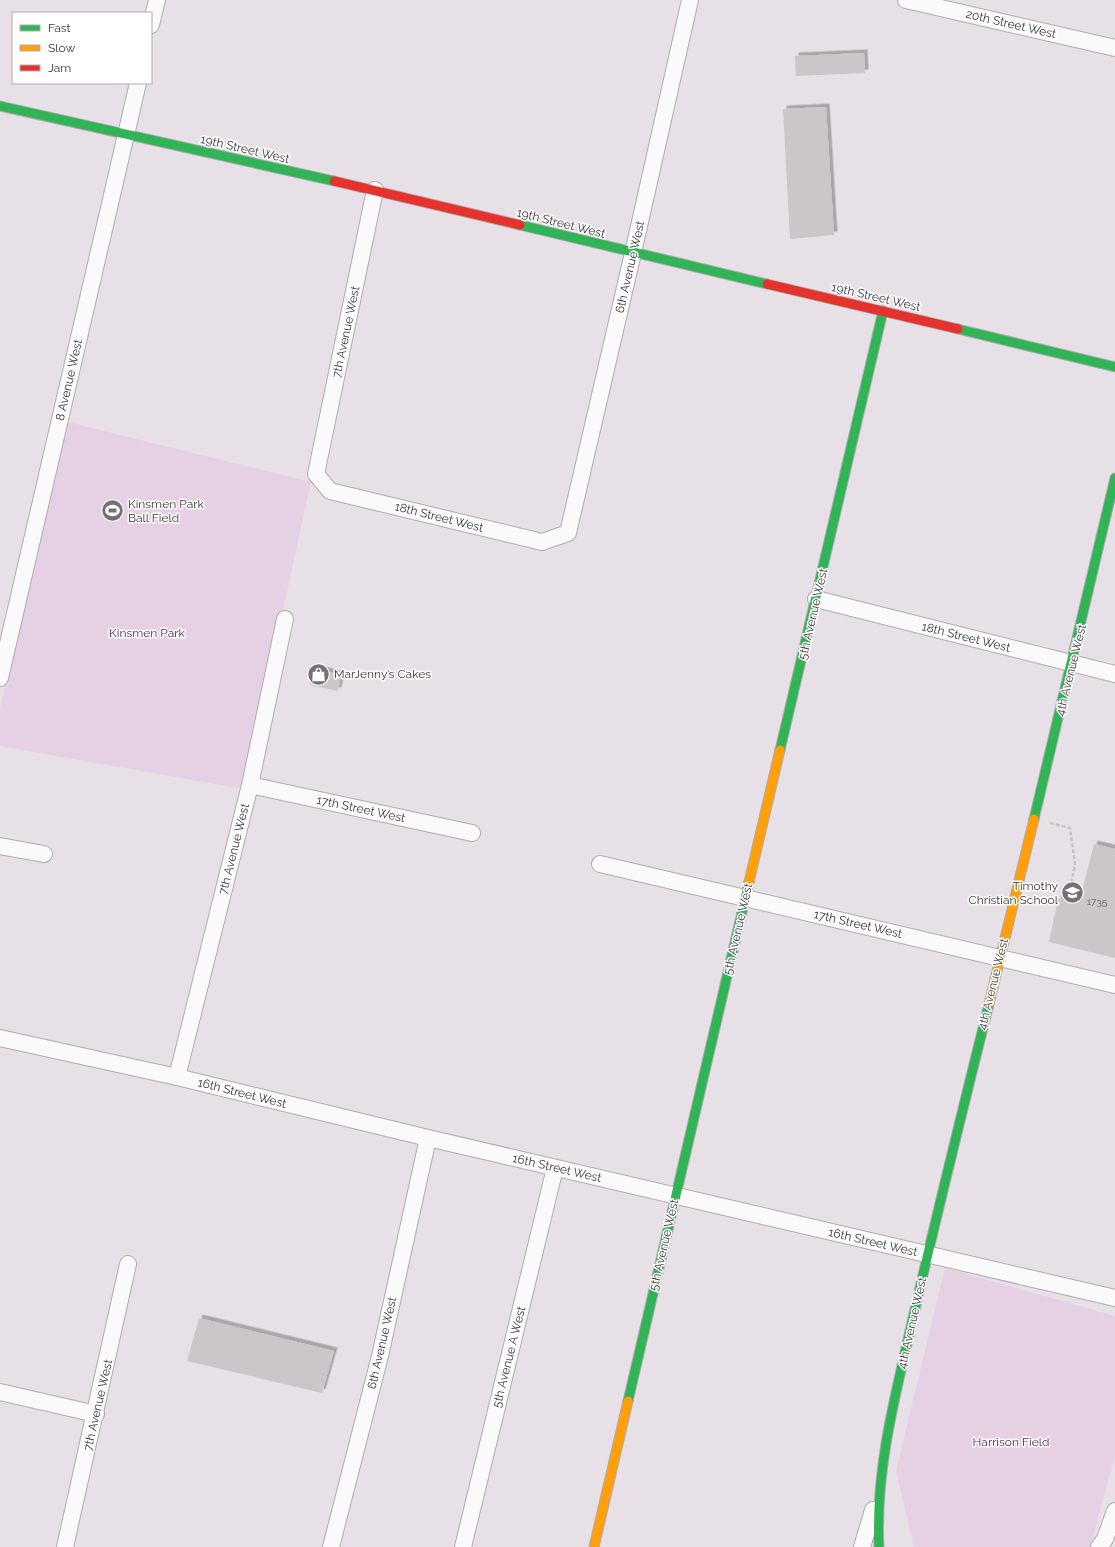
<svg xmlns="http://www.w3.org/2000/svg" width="1115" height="1547" font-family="Raleway,sans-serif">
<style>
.green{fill:#e6d0e4}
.building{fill:#cac6ca;filter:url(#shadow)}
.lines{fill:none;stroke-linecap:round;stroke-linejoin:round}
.street-casing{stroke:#afabaf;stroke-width:18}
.fast-casing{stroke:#afabaf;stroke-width:11}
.slow-casing{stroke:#afabaf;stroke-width:11}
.jam-casing{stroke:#afabaf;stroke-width:11}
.path{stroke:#c6c3c5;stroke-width:2.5;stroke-dasharray:4 2;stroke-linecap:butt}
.street{stroke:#fbfafb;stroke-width:16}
.fast{stroke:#30b455;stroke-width:9}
.slow{stroke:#ff9f0a;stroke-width:9}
.jam{stroke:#e5322d;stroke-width:9}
.labels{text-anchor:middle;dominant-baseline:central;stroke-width:3;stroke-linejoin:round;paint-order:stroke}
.number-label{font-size:10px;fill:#5c585c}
.street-label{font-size:12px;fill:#383337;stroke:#fff}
.poi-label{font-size:12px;fill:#383337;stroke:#fff;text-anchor:start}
.park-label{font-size:12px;fill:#5a2157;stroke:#fff}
</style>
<defs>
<filter id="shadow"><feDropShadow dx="3.5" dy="-3.5" stdDeviation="0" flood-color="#0004"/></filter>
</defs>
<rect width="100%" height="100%" fill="#e7e1e7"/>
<g class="green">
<path d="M 64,421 L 311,482 L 244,789 L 0,746 L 0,708 Z"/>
<path d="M 945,1268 L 1115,1316 L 1115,1456 L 1090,1547 L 914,1547 L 896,1471 Z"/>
</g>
<g class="building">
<path d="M 864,53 L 865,73 L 796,76 L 795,56 Z"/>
<path d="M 826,107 L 834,235 L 790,239 L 783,109 Z"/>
<path d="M 314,668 L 341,675 L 338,691 L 310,685 Z"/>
<path d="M 1094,844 L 1115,849 L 1115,958 L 1049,942 L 1058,899 L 1079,903 Z"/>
<path d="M 199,1318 L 334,1351 L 322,1393 L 187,1361 Z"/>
</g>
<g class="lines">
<defs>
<g id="street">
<path d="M 906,0 L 1115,48"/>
<path d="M 151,25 L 157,0"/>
<path d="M 375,190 L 316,474 L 330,491 L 542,542 L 568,533 L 633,253 L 690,0"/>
<path d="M 816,599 L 1115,674"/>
<path d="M 0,678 L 138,83"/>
<path d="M 250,785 L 472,833"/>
<path d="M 0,846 L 44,854"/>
<path d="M 600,864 L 1115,985"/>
<path d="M 0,1038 L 177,1077 L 428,1138 L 1115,1298"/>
<path d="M 177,1077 L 250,785 L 285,619"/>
<path d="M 0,1392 L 96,1414"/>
<path d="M 65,1547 L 128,1264"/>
<path d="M 331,1547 L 380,1356 L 428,1138"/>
<path d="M 463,1547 L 555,1168"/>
<path d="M 862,1547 L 873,1510"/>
<path d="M 1099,1547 L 1105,1539 L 1115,1511"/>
</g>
<g id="fast">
<path d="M 0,106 L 334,181"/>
<path d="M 520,225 L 767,284"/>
<path d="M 958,329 L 1115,367"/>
<path d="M 780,750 L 883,311"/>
<path d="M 1034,819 L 1115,478"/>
<path d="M 628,1401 L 749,882"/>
<path d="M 879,1547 C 875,1469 896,1393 913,1318 C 937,1213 963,1108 989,1004"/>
</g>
<g id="slow">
<path d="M 749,882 L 780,750"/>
<path d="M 989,1004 L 1034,819"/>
<path d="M 594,1547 L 628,1401"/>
</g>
<g id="jam">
<path d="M 334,181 L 520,225"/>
<path d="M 767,284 L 958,329"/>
</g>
</defs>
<use href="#street" class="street-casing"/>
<use href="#fast" class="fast-casing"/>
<use href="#slow" class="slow-casing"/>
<use href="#jam" class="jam-casing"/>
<path class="path" d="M 1050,823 L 1070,828 L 1075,864 L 1069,895"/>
<use href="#street" class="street"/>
<use href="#fast" class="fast"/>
<use href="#slow" class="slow"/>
<use href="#jam" class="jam"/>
</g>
<defs>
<symbol id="stadium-disc" viewBox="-11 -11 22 22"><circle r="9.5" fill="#757075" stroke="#fff"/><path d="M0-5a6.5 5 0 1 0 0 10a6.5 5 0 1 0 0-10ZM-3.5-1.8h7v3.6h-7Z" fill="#fff"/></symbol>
<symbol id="shop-disc" viewBox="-11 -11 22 22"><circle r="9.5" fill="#757075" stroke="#fff"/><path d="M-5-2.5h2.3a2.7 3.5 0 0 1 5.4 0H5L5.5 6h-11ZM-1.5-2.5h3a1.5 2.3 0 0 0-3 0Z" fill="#fff"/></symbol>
<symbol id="school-disc" viewBox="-11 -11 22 22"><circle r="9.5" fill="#757075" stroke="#fff"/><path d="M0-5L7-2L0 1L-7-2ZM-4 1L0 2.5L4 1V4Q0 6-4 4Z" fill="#fff"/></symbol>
</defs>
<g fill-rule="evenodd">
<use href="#stadium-disc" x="100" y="498" width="25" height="25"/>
<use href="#shop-disc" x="306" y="662" width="25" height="25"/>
<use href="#school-disc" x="1060" y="880" width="25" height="25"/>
</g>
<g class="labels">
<g class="number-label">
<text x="1097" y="901">1735</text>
</g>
<g class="street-label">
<text transform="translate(1011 24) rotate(13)">20th Street West</text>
<text transform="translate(245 149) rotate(13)">19th Street West</text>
<text transform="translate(561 223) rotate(14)">19th Street West</text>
<text transform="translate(630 267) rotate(-77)">6th Avenue West</text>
<text transform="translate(876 297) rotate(13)">19th Street West</text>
<text transform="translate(346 332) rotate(-78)">7th Avenue West</text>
<text transform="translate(69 380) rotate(-77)">8 Avenue West</text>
<text transform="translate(439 517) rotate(14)">18th Street West</text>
<text transform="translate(813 614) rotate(-77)">5th Avenue West</text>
<text transform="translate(966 637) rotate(14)">18th Street West</text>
<text transform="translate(1071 670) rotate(-76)">4th Avenue West</text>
<text transform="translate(361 809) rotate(12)">17th Street West</text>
<text transform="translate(234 849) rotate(-76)">7th Avenue West</text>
<text transform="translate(858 924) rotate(13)">17th Street West</text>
<text transform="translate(738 929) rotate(-77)">5th Avenue West</text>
<text transform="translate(993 984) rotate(-76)">4th Avenue West</text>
<text transform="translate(242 1093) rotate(14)">16th Street West</text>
<text transform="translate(557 1168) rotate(13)">16th Street West</text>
<text transform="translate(873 1242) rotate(13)">16th Street West</text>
<text transform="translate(664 1245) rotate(-77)">5th Avenue West</text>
<text transform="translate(912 1323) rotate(-77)">4th Avenue West</text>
<text transform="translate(382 1343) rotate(-77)">6th Avenue West</text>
<text transform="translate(509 1357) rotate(-76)">5th Avenue A West</text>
<text transform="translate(98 1405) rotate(-77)">7th Avenue West</text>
</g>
<g class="poi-label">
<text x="128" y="504">Kinsmen Park<tspan x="128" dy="14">Ball Field</tspan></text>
<text x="334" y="674">MarJenny’s Cakes</text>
<text x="1058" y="886" text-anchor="end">Timothy<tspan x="1058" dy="14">Christian School</tspan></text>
</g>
<g class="park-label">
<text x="147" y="633">Kinsmen Park</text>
<text x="1011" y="1442">Harrison Field</text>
</g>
</g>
<rect x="12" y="12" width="140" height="72" fill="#ffffff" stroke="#afadaf"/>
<rect x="20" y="25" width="20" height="6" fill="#30b455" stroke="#afadaf"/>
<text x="48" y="32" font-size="12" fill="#383337">Fast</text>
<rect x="20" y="45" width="20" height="6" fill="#ff9f0a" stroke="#afadaf"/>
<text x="48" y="52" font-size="12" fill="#383337">Slow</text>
<rect x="20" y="65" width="20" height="6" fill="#e5322d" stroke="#afadaf"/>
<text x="48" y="72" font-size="12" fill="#383337">Jam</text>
</svg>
